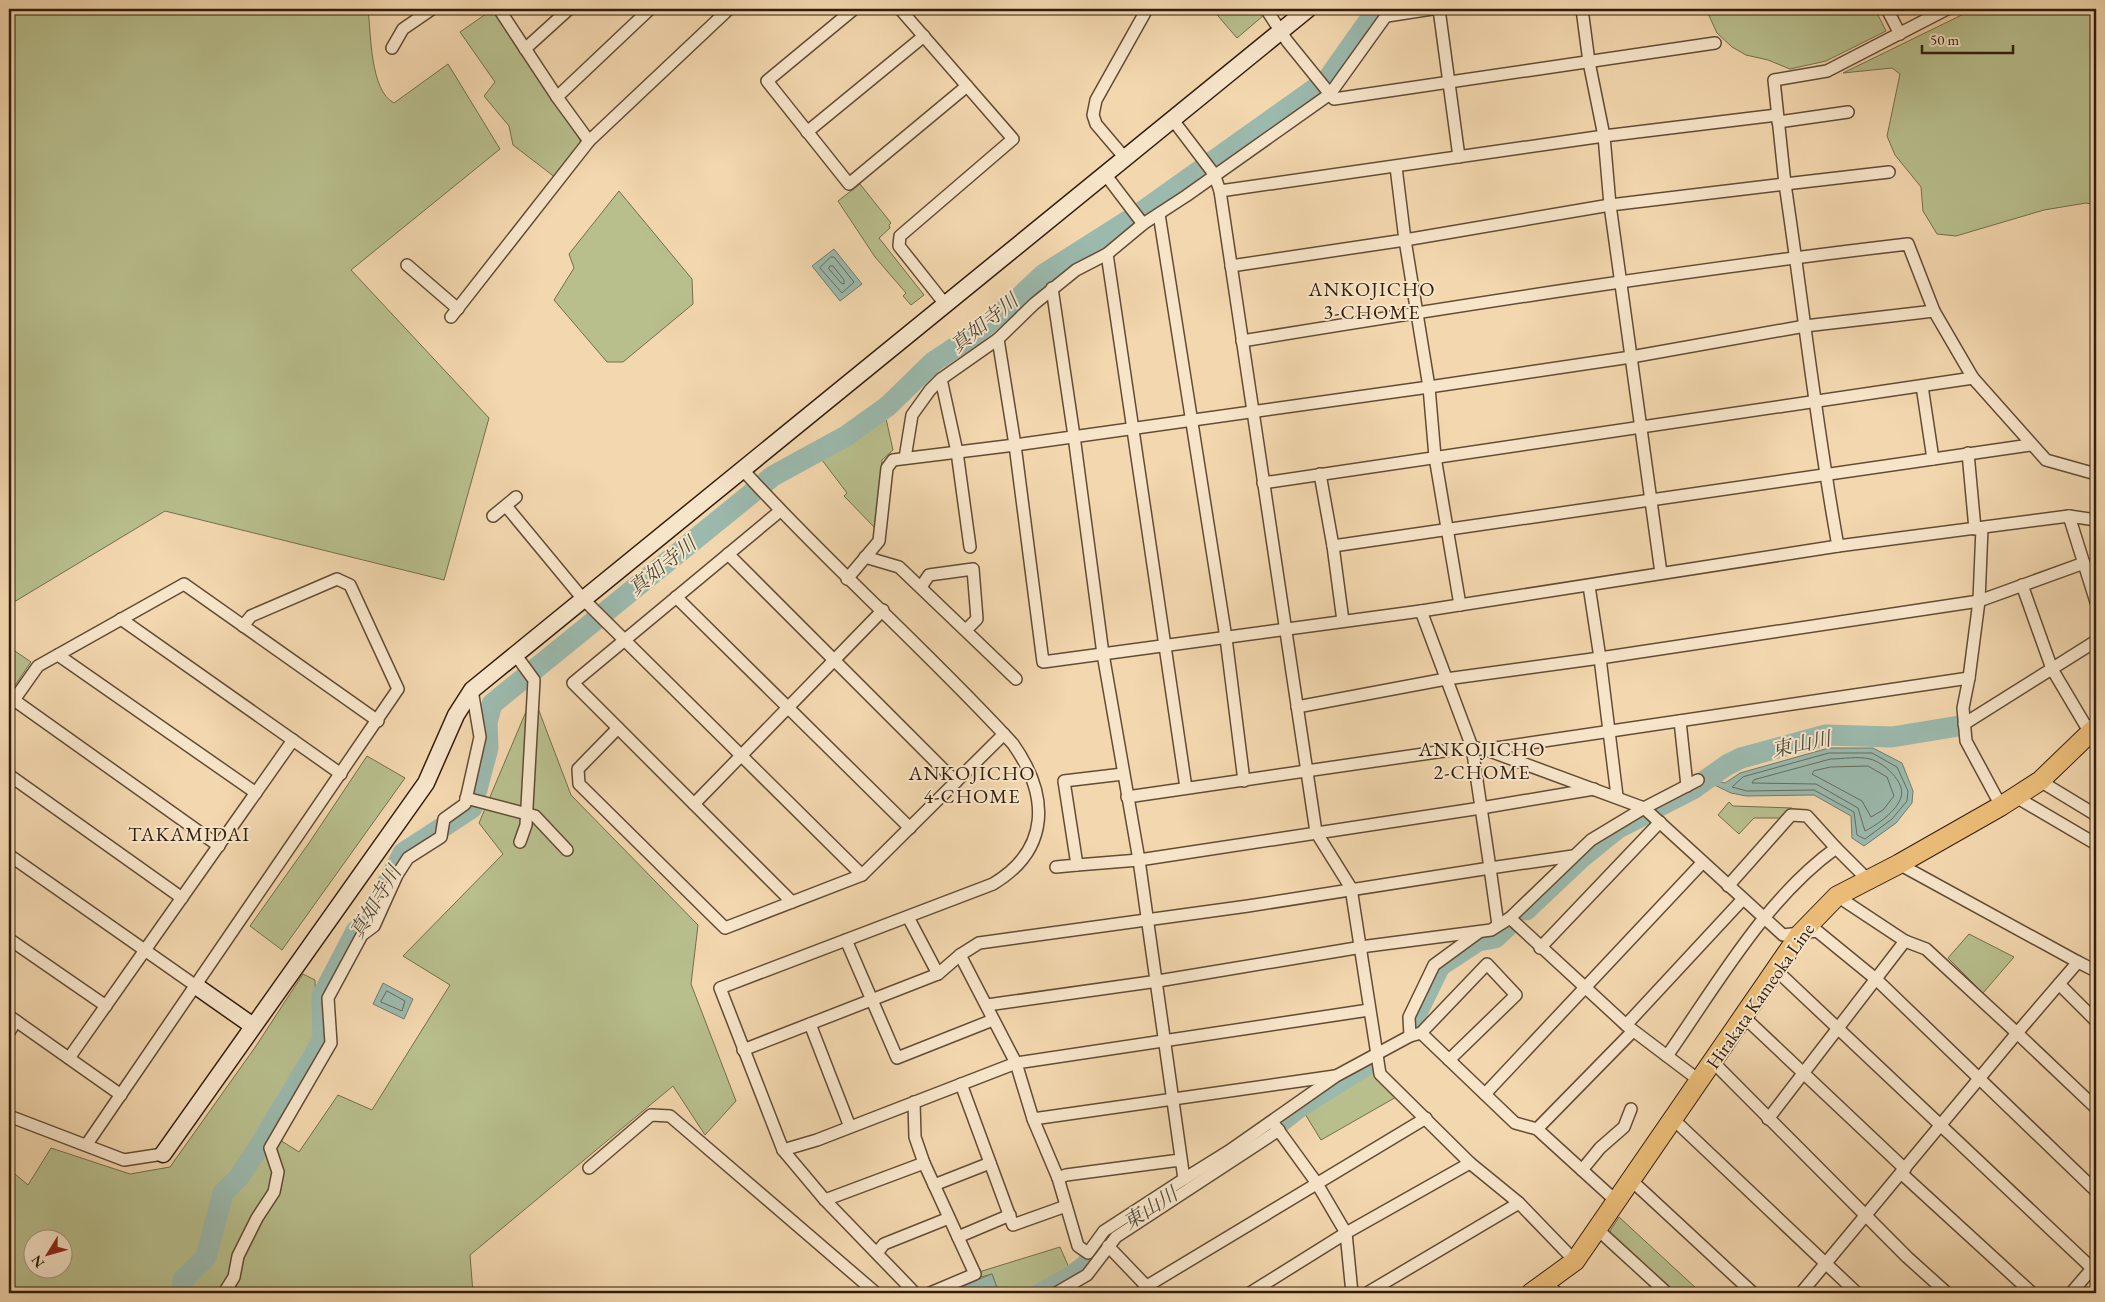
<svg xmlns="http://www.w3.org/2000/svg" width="2105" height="1302" font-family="'EB Garamond','Noto Serif JP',serif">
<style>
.green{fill:#b8bf8d;stroke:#746e4c;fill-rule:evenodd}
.water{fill:#9bb9ad;stroke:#717b6d}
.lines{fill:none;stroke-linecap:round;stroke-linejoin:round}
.shore{stroke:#666b5c;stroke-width:1}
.river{stroke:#9bb9ad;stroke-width:21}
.street-casing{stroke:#624c34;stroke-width:14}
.secondary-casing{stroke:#311d0c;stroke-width:19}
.primary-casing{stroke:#311d0c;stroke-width:21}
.street{stroke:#f7e5ca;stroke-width:11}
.secondary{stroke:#f7e5ca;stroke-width:16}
.primary{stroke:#eabc77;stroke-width:19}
.labels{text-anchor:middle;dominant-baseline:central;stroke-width:4;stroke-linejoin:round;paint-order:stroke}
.street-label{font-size:19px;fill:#311d0c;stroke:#f7e5ca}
.neighbourhood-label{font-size:20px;letter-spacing:1px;fill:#311d0c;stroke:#f7e5ca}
.water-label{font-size:20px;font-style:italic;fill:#514c3c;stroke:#f7e5ca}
</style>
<rect width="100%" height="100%" fill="#f3d7ae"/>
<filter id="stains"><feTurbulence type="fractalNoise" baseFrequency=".004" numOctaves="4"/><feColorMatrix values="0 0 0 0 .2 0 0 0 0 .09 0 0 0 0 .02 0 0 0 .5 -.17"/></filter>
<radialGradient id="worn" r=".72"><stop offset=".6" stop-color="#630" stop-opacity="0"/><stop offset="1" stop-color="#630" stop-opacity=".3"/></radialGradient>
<g class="green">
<path d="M 9,9 L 368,9 C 371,33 370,91 394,103 L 448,64 L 500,149 L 351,270 L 489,418 L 444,580 L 165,511 L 9,605 Z"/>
<path d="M 493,9 L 580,140 L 581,145 L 556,178 L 513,145 L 509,126 L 484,96 L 495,82 L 460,32 Z"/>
<path d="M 1212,9 L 1259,9 L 1264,15 L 1237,38 Z"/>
<path d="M 1706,9 L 1875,9 L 1886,31 L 1826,61 L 1790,69 L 1768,60 L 1746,55 L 1732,47 L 1717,33 Z"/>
<path d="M 1974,9 L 2096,9 L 2096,205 L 2086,203 L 2044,210 L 1956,236 L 1937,234 L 1923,211 L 1921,187 L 1895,155 L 1887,136 L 1900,74 L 1892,68 L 1843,73 Z"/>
<path d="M 860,184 L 891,223 L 889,225 L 890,228 L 879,238 L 924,295 L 911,305 L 903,296 L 906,293 L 875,257 L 838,201 Z"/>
<path d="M 619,191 L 692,279 L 693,304 L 623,362 L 607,362 L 554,300 L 574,268 L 569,254 Z"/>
<path d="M 885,414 L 893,450 L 882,460 L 877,523 L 874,527 L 844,496 L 847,493 L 822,460 L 847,445 Z"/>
<path d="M 9,647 L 31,662 L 9,694 Z"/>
<path d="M 533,695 L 571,795 L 698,925 L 691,984 L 736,1101 L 705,1135 L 673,1086 L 470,1255 L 473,1293 L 9,1293 L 9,1169 L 28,1185 L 51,1148 L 130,1174 L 170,1167 L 256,1046 L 303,974 L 315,980 L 317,1040 L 264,1130 L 299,1152 L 338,1095 L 372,1110 L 450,985 L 403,956 L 503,854 L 479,823 ZM 32,1240 L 62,1240 L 62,1270 L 32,1270 Z"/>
<path d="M 367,756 L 405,778 L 282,950 L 250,926 L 309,843 Z"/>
<path d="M 1729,802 L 1733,806 L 1792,808 L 1783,818 L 1754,818 L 1739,834 L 1718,815 Z"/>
<path d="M 1969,934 L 2014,957 L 1983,993 L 1948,958 Z"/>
<path d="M 1370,1070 L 1398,1096 L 1321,1140 L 1305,1114 Z"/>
<path d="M 1619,1217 L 1697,1289 L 1694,1293 L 1672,1293 L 1612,1236 L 1610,1231 Z"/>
<path d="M 1060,1247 L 1070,1270 L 1025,1293 L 999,1293 L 992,1274 L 981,1277 L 979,1272 Z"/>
</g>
<g class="water">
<path d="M 834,249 L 862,284 L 840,301 L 812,266 Z"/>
<path d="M 1829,748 L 1873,748 L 1902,763 L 1913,791 L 1912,803 L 1896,823 L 1864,846 L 1852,838 L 1851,816 L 1814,795 L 1746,796 L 1731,793 L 1708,782 L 1710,779 L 1725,783 L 1740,773 Z"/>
<path d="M 383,983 L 413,999 L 404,1019 L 373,1004 Z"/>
<path d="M 992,1274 L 999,1293 L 943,1293 L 944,1293 Z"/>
</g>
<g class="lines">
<g class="shore">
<path d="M 831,257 L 834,257 L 854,282 L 842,293 L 820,268 Z"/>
<path d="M 830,266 L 833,266 L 844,280 L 844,284 L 841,283 L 829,269 Z"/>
<path d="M 1829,753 L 1872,753 L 1897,767 L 1908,791 L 1907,801 L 1892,819 L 1865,839 L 1857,835 L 1854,812 L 1814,790 L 1747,791 L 1732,787 L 1743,777 Z"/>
<path d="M 1831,759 C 1843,759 1858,756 1870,759 C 1883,762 1906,782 1901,797 C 1897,811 1877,825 1865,831 L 1858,808 L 1816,784 L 1752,783 L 1754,780 Z"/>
<path d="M 1831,767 L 1868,766 L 1887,777 L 1894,796 L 1883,810 L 1871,817 L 1862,801 L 1812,774 L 1814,771 Z"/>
<path d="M 387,991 L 405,1001 L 402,1011 L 381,1002 Z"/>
</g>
<g class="river">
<path d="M 1656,808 L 1693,789 L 1727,765 L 1741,758 L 1826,735 L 1892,737 L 1959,726"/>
<path d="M 1526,910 L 1581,858 L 1618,828 L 1646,814"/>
<path d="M 1415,1017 L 1440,966 L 1478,941 L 1495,938 L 1508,926"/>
<path d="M 1282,1121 L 1301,1106 L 1365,1066"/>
<path d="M 181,1293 L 183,1280 L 206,1257 L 223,1193 L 239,1177 L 257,1150 L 323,1040 L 322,996 L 356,931 L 367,923 L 403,853 L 472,808 L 488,748 L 487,722 L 492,704 L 773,476 L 846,436 L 888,406 L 933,362 L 974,335 L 1012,304 L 1044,274 L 1140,213 L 1327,80 L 1377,9"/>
<path d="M 1041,1293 L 1067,1279 L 1085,1266 L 1108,1235 L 1143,1212"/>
</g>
<defs>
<g id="street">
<path d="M 499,9 L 557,97 L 589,141"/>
<path d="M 854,9 L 767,81 L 849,184 L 967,86"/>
<path d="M 900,9 L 1013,139 L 900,236 L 899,246 L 945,304"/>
<path d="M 1266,9 L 1287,41 L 1334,99 L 1715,43"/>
<path d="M 1439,9 L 1459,157"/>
<path d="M 1887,9 L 1900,34"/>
<path d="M 1387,16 L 1432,9"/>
<path d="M 392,48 L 403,29 L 432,9"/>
<path d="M 525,49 L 569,9"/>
<path d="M 557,97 L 650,9"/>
<path d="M 1173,120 L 1214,174 L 1220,191 L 1316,832 L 1351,888 L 1380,1074 L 1470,1163 L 1519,1203 L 1575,1261"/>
<path d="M 1778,122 L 1848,112"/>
<path d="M 807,132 L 924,36"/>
<path d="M 1124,157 L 1096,124 L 1093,115 L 1096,100 L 1147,9"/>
<path d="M 1889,172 L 1785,184 L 1774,80 L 1827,71 L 1947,9"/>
<path d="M 1105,174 L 1143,224"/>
<path d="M 1220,191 L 1604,136 L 1589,62 L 1582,9"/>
<path d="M 1159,214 L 1226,638 L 1244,781"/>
<path d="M 1107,254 L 1186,788"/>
<path d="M 407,265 L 458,309"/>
<path d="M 1231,266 L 1405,240 L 1396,167"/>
<path d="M 1052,288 L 1074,436 L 1103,654 L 1139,860 L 1184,1179 L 1104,1231 L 1088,1253 L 1078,1246 L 1058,1178 L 1066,1175 L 1180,1160"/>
<path d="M 451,317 L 589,141 L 729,9"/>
<path d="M 998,339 L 1015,445 L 1043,662 L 1421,611 L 1838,546 L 2069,516 L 2096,520"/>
<path d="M 1242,341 C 1463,305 1685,270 1908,244 L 1934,311 L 1973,378 L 2046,460 L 2096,474"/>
<path d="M 1922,386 L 1933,459"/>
<path d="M 1968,453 L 1975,529"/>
<path d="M 905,458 L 912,415 L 930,390 L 941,379"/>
<path d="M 742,469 C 829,565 926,649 1013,744 C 1049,795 1051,849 993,884 L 720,988 L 783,1150 L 825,1200 L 915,1293"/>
<path d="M 1320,474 L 1333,546 L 1343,621"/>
<path d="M 1263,483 L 1973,378"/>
<path d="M 506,506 L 583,599 L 862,875"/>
<path d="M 780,511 L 573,683 L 792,902"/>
<path d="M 493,516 L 516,497"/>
<path d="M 2069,516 L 2096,602"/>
<path d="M 1982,528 L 1979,601 L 1969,678 L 1963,708 L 1966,741 L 2001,806"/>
<path d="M 1333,546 L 2030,445"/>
<path d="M 970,547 L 957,452 L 941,379 L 998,339 L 1034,304 L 1076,270 L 1107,254 L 1143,224 L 1186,196 L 1330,94 L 1391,9"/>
<path d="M 728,554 L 956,782"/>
<path d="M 865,557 L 899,567 L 1016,679"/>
<path d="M 1661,573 L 1610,205 L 1604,136 L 1777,115"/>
<path d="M 847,579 L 879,541 L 887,468 L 893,460 L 1015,445 L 1429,387 L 1631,357 L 1805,326 L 1934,311"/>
<path d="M 2022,585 L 2052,669 L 2090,733"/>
<path d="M 1589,586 L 1600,658 L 1617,796"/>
<path d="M 921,587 L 929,575 L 973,569 L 977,619 L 966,630"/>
<path d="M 676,597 L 910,828"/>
<path d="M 1460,605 L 1435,457 L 1429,387 L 1405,240 L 1610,205 L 1785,184 C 1803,304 1816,426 1838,546"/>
<path d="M 1421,611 L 1472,747 L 1490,868 L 1573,856"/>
<path d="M 121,619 L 341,774"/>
<path d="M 515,654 L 534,680 L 526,825 L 520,842"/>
<path d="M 58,655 L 256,793"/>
<path d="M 14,700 L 219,846"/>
<path d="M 9,707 L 38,666 L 184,584 L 378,721"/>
<path d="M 1297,707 L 1446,679 L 1600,658 L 1979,601 L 2084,563"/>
<path d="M 1680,721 L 1687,786"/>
<path d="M 1964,724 L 2096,641"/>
<path d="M 618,728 L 578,769 L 579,784 L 725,928 L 862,875 L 1004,734"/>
<path d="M 1489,749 L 1969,678"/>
<path d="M 9,775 L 182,898"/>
<path d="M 2040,781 L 2096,815"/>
<path d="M 1127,797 L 1472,747 L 1487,750 L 1644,808 L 1698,780"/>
<path d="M 2016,797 L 2096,844"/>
<path d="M 466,798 L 535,816 L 567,850"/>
<path d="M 694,804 L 883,610"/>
<path d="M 9,855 L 196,986"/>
<path d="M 1899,864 L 2078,962"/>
<path d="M 1077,865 L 1139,860 L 1481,808 L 1594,789"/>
<path d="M 1056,867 L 1077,865 L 1064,781 L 1123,774"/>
<path d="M 1728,886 L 1791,815 L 1807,816 L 1836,848"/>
<path d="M 1837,896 L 1905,941 L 1926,949 L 2017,1033 L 2059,984 L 2096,1021"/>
<path d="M 908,917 L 938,974"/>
<path d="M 1510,918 L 1626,1025 L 1700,1081"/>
<path d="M 9,939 L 106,1006"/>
<path d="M 846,940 L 897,1058 L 993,1020"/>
<path d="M 1540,948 L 1660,822"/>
<path d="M 1775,969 L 2096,1272"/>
<path d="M 2059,984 L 2078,962 L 2096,971"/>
<path d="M 987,1005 L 1158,981 L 1368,946 L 1491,930 L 1510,918 L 1591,840 L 1644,808 L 1783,935 L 1817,931 L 1877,980 L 2096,1191"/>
<path d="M 9,1016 L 121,1095"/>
<path d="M 1744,1017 L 1905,1169"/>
<path d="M 810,1024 L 850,1127"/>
<path d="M 1626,1025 L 1743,899"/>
<path d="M 9,1032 L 16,1021"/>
<path d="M 1421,1033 L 1487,964 L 1516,995 L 1449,1060"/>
<path d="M 1410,1036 L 1409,1017 L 1434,965 L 1479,932"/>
<path d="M 743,1050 L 938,974 L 960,955 L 979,943 L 1248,906 L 1490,868 L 1498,925"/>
<path d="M 1667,1056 C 1716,986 1765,899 1836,848 L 1867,879"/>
<path d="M 69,1058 L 293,740"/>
<path d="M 1713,1062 L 1907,1257 L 1947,1293"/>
<path d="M 961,1084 L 1013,1225 L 1066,1206"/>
<path d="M 1485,1094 L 1703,862"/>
<path d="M 914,1102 L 915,1137 L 924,1163 L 975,1274 L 930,1293"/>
<path d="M 9,1116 L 124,1160 L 163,1154"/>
<path d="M 1672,1118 L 1857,1293"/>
<path d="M 1033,1119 L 1016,1063 L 1369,1010"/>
<path d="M 1768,1119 L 1905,941"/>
<path d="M 1274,1124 L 1316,1182 L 1346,1233 L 1352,1293"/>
<path d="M 1537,1129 L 1633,1031"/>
<path d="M 87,1144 L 398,689 L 350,585 L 337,579 L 251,616 L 243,626"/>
<path d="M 783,1150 L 817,1140 L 1016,1063 L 960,955"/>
<path d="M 589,1168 L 651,1115 L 670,1116 L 876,1293"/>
<path d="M 1582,1170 L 1600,1148 L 1624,1127 L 1631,1109"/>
<path d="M 1901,1173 L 2032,1293"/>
<path d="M 1058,1178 L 1033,1119 L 1335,1076"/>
<path d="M 1184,1179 L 1229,1151 L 1336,1076 L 1410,1036 L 1421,1033 L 1515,1123 L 1537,1129 L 1616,1201"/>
<path d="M 1631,1180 L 1753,1293"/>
<path d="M 934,1185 L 990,1163"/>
<path d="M 825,1200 L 924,1163"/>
<path d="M 1596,1228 L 1667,1293"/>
<path d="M 958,1237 L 1010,1215"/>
<path d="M 1108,1246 L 1153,1293"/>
<path d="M 877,1253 L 884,1244 L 949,1218"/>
<path d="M 1546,1283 L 1557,1293"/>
<path d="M 224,1293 L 234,1277 L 238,1256 L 257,1218 L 274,1192 L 278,1172 L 270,1148 L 331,1043 L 328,998 L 362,935 L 374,926 L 397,875 L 408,858 L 441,837 L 444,819 L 465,804 L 480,737 L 472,690"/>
<path d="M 1056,1293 L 1087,1275 L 1116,1237 L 1279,1130"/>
<path d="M 1140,1293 L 1147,1286 L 1426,1118"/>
<path d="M 1250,1293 L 1346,1233 L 1470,1163"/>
<path d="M 1367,1293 L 1519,1203"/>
<path d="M 1801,1293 L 2017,1033 L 2096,1108"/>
<path d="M 2071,1293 L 2096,1264"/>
</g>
<g id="secondary">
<path d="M 196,986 L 253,1026"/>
<path d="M 163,1154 L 426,783 L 456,715 L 472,690 L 1308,9"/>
</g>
<path id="primary" d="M 1531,1293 L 1575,1261 L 1800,934 L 1837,896 L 1899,864 L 2001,806 L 2040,781 L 2096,727"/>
</defs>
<use href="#street" class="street-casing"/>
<use href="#secondary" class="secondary-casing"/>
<use href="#primary" class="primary-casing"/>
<use href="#street" class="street"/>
<use href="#secondary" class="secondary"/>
<use href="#primary" class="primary"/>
</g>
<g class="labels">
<g class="street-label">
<text transform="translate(1760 996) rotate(-55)">Hirakata Kameoka Line</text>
</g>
<g class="neighbourhood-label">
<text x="1372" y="289">ANKOJICHO<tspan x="1372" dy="23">3-CHOME</tspan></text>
<text x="1482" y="749">ANKOJICHO<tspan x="1482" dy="23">2-CHOME</tspan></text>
<text x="972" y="773">ANKOJICHO<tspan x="972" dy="23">4-CHOME</tspan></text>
<text x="189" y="834">TAKAMIDAI</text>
</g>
<g class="water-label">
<text transform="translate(984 323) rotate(-39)">真如寺川</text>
<text transform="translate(662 566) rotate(-39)">真如寺川</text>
<text transform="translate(1801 744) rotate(-12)">東山川</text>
<text transform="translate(375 902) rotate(-59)">真如寺川</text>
<text transform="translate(1150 1208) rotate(-33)">東山川</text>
</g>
</g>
<rect width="2105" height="1302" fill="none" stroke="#f3d7ae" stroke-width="30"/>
<rect x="10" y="10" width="2085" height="1282" fill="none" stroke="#311d0c" stroke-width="2.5"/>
<rect x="15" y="15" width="2075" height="1272" fill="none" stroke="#311d0c"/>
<g transform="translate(48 1254) rotate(233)"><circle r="24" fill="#f7e5ca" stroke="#a8957e"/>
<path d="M0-4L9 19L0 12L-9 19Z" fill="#8f2418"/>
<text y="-8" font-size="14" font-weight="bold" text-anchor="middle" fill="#311d0c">N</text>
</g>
<path d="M1922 45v8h91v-8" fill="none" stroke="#311d0c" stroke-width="2.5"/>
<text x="1930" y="45" font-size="15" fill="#311d0c" stroke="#f7e5ca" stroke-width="4" paint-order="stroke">50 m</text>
<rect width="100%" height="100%" filter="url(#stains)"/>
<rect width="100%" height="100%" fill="url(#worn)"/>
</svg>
